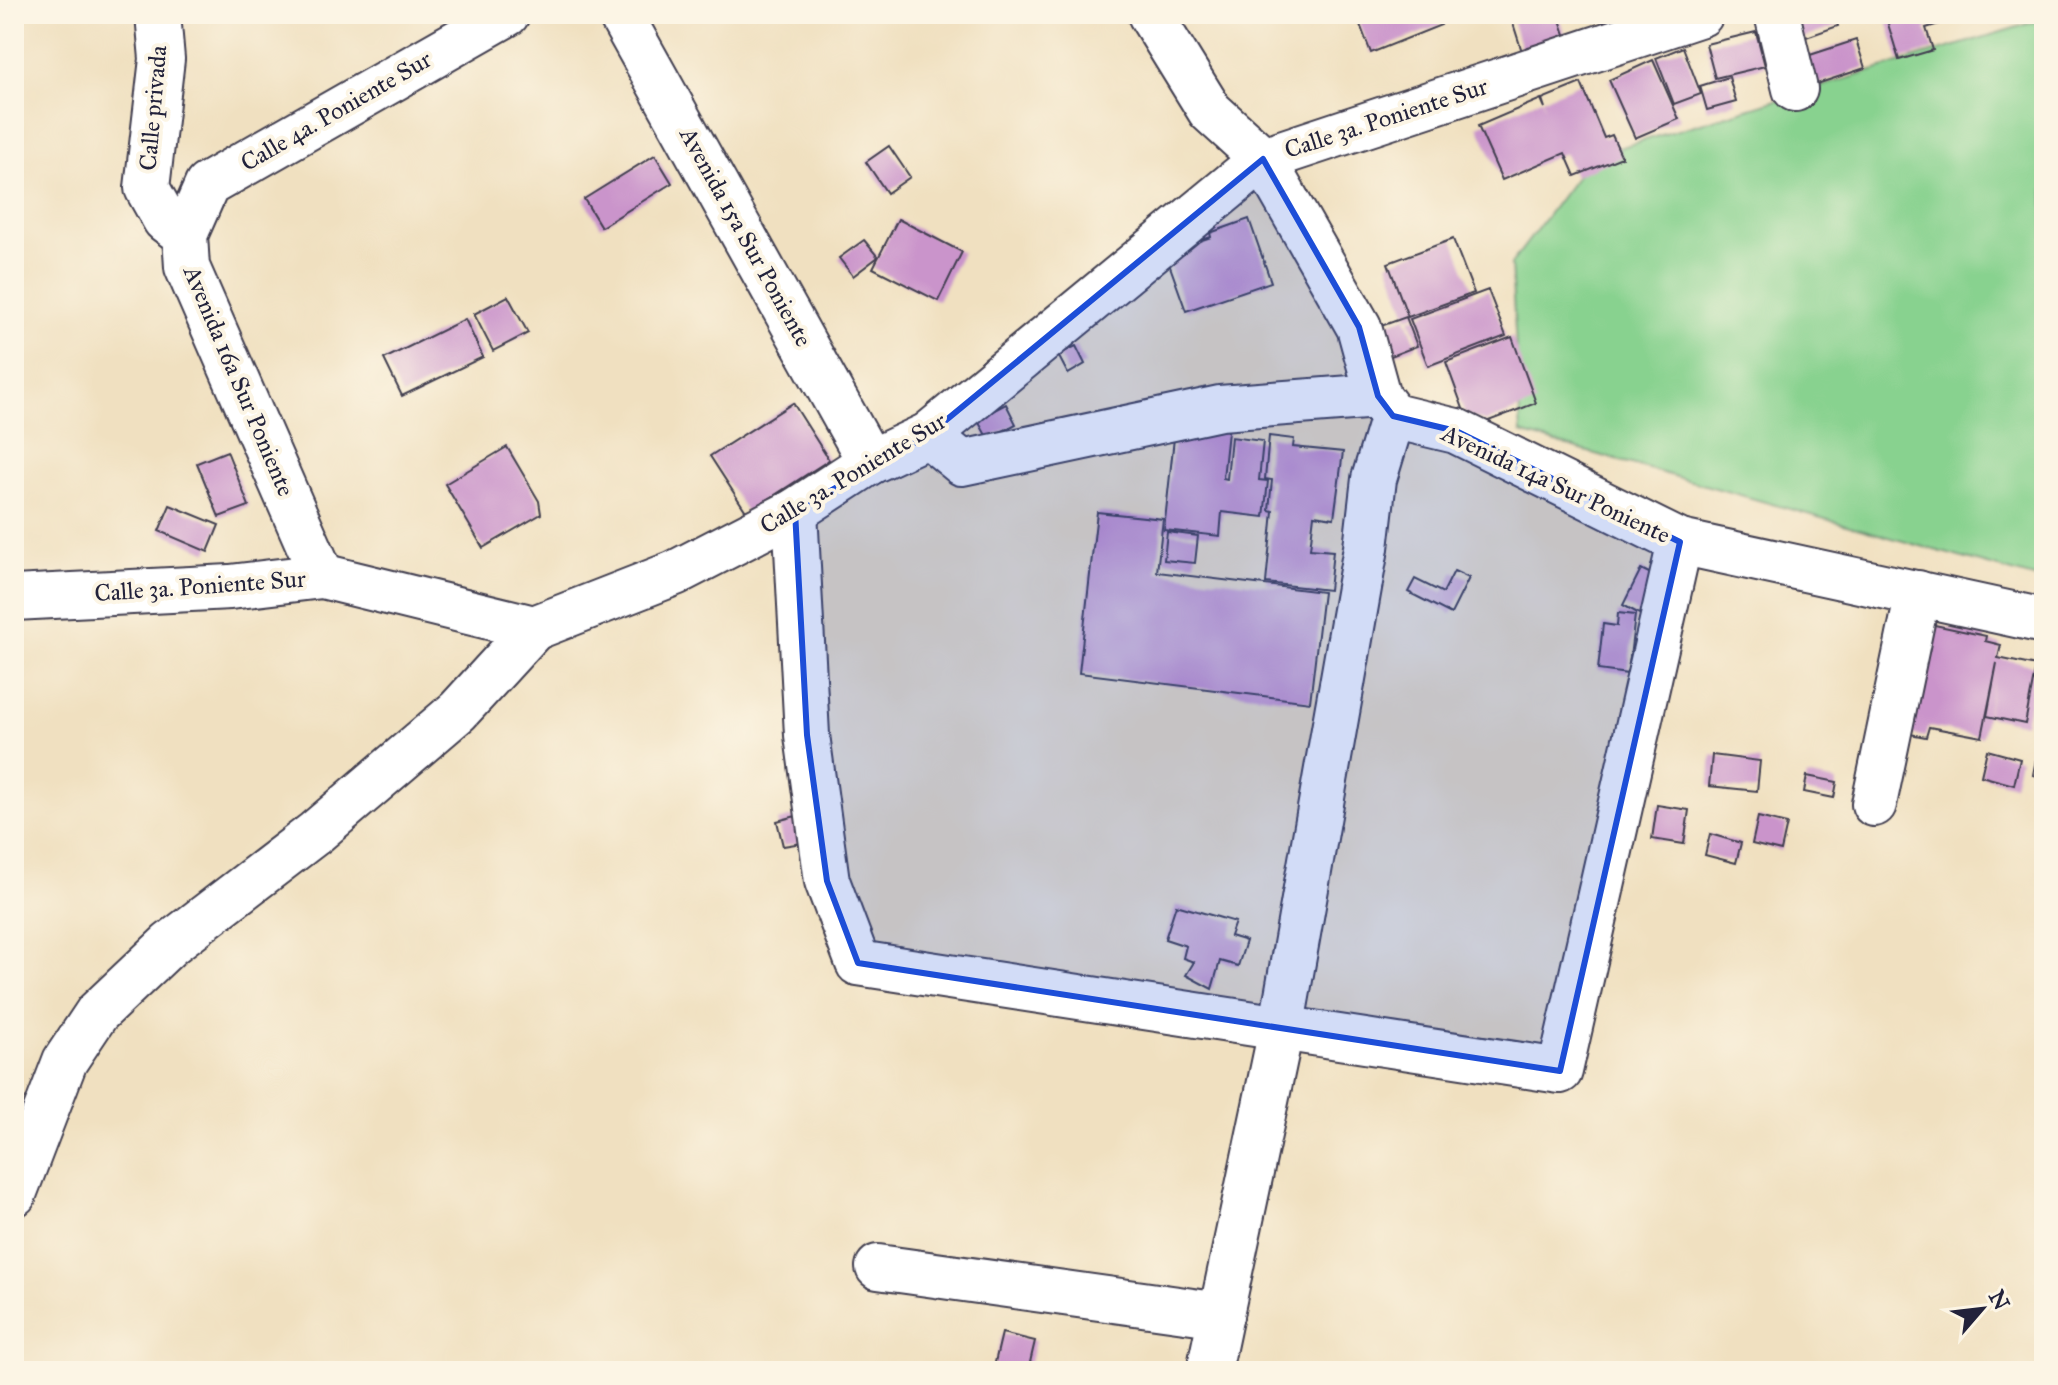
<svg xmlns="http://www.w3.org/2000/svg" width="2058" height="1385" font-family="'IM FELL Great Primer',serif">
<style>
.green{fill:#88d28f;stroke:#557a65;stroke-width:2}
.building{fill:#ca94cb}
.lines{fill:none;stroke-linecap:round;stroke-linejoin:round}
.minor-casing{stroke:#413e4f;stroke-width:48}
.minor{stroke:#fff;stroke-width:44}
.marked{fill:#1d4ed8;fill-opacity:0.2;stroke:#1d4ed8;stroke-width:6;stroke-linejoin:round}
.labels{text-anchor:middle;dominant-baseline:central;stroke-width:8;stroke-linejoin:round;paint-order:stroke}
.street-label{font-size:24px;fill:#22223b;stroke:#fcf5e5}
</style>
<rect width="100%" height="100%" fill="#fcf5e5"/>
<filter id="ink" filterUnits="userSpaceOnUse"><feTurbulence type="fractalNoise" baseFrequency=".0125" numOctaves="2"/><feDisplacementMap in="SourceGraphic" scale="16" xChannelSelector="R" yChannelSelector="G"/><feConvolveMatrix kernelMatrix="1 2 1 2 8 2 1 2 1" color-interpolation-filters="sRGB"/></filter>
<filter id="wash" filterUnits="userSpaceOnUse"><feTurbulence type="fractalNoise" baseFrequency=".006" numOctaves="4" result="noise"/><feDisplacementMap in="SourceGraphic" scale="32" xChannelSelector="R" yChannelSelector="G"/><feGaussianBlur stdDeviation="1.8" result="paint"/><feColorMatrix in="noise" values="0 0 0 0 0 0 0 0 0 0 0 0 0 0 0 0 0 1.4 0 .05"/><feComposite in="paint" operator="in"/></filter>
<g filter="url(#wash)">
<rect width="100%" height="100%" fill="#f0e0c0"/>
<path class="green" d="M 2044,19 L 2044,581 L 1521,433 L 1511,264 L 1592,156 Z"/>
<g id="blocks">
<g class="building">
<path d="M 1356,14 L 1437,14 L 1441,25 L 1371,53 Z"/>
<path d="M 1510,14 L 1558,14 L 1570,49 L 1526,64 Z"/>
<path d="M 1793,14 L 1834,14 L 1838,26 L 1798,40 Z"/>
<path d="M 1885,14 L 1954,14 L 1955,19 L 1926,28 L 1933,50 L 1899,60 Z"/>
<path d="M 1756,32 L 1765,66 L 1715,78 L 1706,44 Z"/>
<path d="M 1856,40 L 1865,68 L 1814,85 L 1804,57 Z"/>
<path d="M 1683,47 L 1701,94 L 1674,104 L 1656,58 Z"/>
<path d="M 1653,60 L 1679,119 L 1635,138 L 1609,80 Z"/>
<path d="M 1729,77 L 1736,102 L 1707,110 L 1700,86 Z"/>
<path d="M 1581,83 L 1604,138 L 1612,135 L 1622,157 L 1575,176 L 1565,153 L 1502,180 L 1478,126 L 1541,99 L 1545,108 L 1542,99 Z"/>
<path d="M 889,146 L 910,177 L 887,193 L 866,162 Z"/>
<path d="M 655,155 L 672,183 L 601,227 L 584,199 Z"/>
<path d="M 898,219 L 962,252 L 938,301 L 873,268 Z"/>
<path d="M 1249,219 L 1271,282 L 1186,311 L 1167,258 L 1186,252 L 1184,246 L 1211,237 L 1210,233 Z"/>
<path d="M 1453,239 L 1474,293 L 1408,317 L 1388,263 Z"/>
<path d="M 864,240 L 878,257 L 853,276 L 839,258 Z"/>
<path d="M 1488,290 L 1506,336 L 1428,366 L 1410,319 Z"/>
<path d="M 508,296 L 528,333 L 493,351 L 474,314 Z"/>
<path d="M 1406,317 L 1417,346 L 1378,361 L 1367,331 Z"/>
<path d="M 465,319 L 483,357 L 402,396 L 384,359 Z"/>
<path d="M 1512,337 L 1536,403 L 1486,422 L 1465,414 L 1446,362 Z"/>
<path d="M 1076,346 L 1085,364 L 1068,374 L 1058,355 Z"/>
<path d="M 793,403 L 829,460 L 747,513 L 710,456 Z"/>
<path d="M 1006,404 L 1016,424 L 988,439 L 977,419 Z"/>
<path d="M 1230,413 L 1223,478 L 1227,479 L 1231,437 L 1263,441 L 1259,480 L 1268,481 L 1264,517 L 1222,512 L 1220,536 L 1164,530 L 1176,420 Z"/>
<path d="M 1269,436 L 1294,439 L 1293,447 L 1343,452 L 1334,518 L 1314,515 L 1310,549 L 1333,551 L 1329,590 L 1266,583 L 1273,511 L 1269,510 L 1272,480 L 1265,479 Z"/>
<path d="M 507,447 L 539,501 L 541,514 L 483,548 L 445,484 Z"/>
<path d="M 227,451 L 249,506 L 219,517 L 197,463 Z"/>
<path d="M 170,505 L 219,525 L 208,552 L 159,531 Z"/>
<path d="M 1097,512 L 1163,519 L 1157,572 L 1323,592 L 1310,702 L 1079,673 Z"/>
<path d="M 1167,532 L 1198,536 L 1195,563 L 1164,560 Z"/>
<path d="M 1641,569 L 1661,579 L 1643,616 L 1623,605 Z"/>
<path d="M 1454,571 L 1469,578 L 1451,614 L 1408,592 L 1415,579 L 1443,593 Z"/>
<path d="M 1618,613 L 1635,615 L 1628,674 L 1598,670 L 1603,624 L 1617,626 Z"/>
<path d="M 1916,621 L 1986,636 L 1985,641 L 2001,645 L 1998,658 L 2036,666 L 2025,724 L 1987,716 L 1997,663 L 1982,737 L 1929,727 L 1926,737 L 1894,731 Z"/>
<path d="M 2043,724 L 2044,724 L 2044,777 L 2033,775 Z"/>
<path d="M 1987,750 L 2020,759 L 2014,785 L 1981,776 Z"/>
<path d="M 1712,755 L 1760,761 L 1757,791 L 1709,786 Z"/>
<path d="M 1807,776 L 1837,782 L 1834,798 L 1804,792 Z"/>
<path d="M 1657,805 L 1689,810 L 1684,844 L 1652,839 Z"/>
<path d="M 796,816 L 802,843 L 783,846 L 777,821 Z"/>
<path d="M 1758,817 L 1787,824 L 1781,851 L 1752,844 Z"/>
<path d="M 1710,834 L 1741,843 L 1736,863 L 1705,855 Z"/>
<path d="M 1176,905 L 1235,922 L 1230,936 L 1246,941 L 1238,966 L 1220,961 L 1212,989 L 1186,975 L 1194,962 L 1183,958 L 1186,946 L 1165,939 Z"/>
<path d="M 1002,1333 L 1035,1341 L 1028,1371 L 993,1371 Z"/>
</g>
</g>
</g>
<g filter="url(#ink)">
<use href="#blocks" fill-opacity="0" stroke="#413e4f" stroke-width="2"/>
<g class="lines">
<defs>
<g id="minor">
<path d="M 158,14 L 162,59 L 147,188 L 165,220 L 185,235"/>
<path d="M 620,14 L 870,462"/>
<path d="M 1150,14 L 1210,111 L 1263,159 L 1359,327 L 1378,396 L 1393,416 L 1456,431 L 1680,542 L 2044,621"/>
<path d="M 1777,14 L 1795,89"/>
<path d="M 928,435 L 962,463 L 1220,408 L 1378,396"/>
<path d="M 795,511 L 807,735 L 827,881 L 858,963 L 1560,1071 L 1680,542"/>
<path d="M 322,576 L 187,267 L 185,235 L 207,185 L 507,14"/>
<path d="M 14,598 L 230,587 L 322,576 L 534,628 L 675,573 L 795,511 L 870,462 L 928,435 L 1263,159 L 1701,14"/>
<path d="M 1874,804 L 1918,593"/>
<path d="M 14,1194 L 65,1061 L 97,1013 L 170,944 L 315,833 L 458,711 L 534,628"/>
<path d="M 878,1267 L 1221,1315"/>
<path d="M 1209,1371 L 1281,1030 L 1366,548 L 1374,479 L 1393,416"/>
</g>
</defs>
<use href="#minor" class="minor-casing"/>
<use href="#minor" class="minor"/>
</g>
</g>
<path class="marked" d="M 1263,159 L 1359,327 L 1378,396 L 1393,416 L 1456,431 L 1680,542 L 1560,1071 L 858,963 L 827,881 L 807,735 L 795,511 L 928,435 Z"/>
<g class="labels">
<g class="street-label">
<text transform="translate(153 108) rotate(-85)">Calle privada</text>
<text transform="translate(336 111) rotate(-30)">Calle 4a. Poniente Sur</text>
<text transform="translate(1386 118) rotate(-18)">Calle 3a. Poniente Sur</text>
<text transform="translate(746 237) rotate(61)">Avenida 15a Sur Poniente</text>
<text transform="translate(239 381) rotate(67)">Avenida 16a Sur Poniente</text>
<text transform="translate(853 473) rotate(-31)">Calle 3a. Poniente Sur</text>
<text transform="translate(1556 484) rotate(25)">Avenida 14a Sur Poniente</text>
<text transform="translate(200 586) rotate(-4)">Calle 3a. Poniente Sur</text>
</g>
</g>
<rect width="2058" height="1385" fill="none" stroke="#fcf5e5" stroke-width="48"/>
<g transform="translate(1982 1309) rotate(62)" stroke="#fcf5e5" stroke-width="6" paint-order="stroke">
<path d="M0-6L14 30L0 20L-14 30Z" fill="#22223b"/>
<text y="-12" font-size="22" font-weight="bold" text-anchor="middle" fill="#22223b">N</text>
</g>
</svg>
